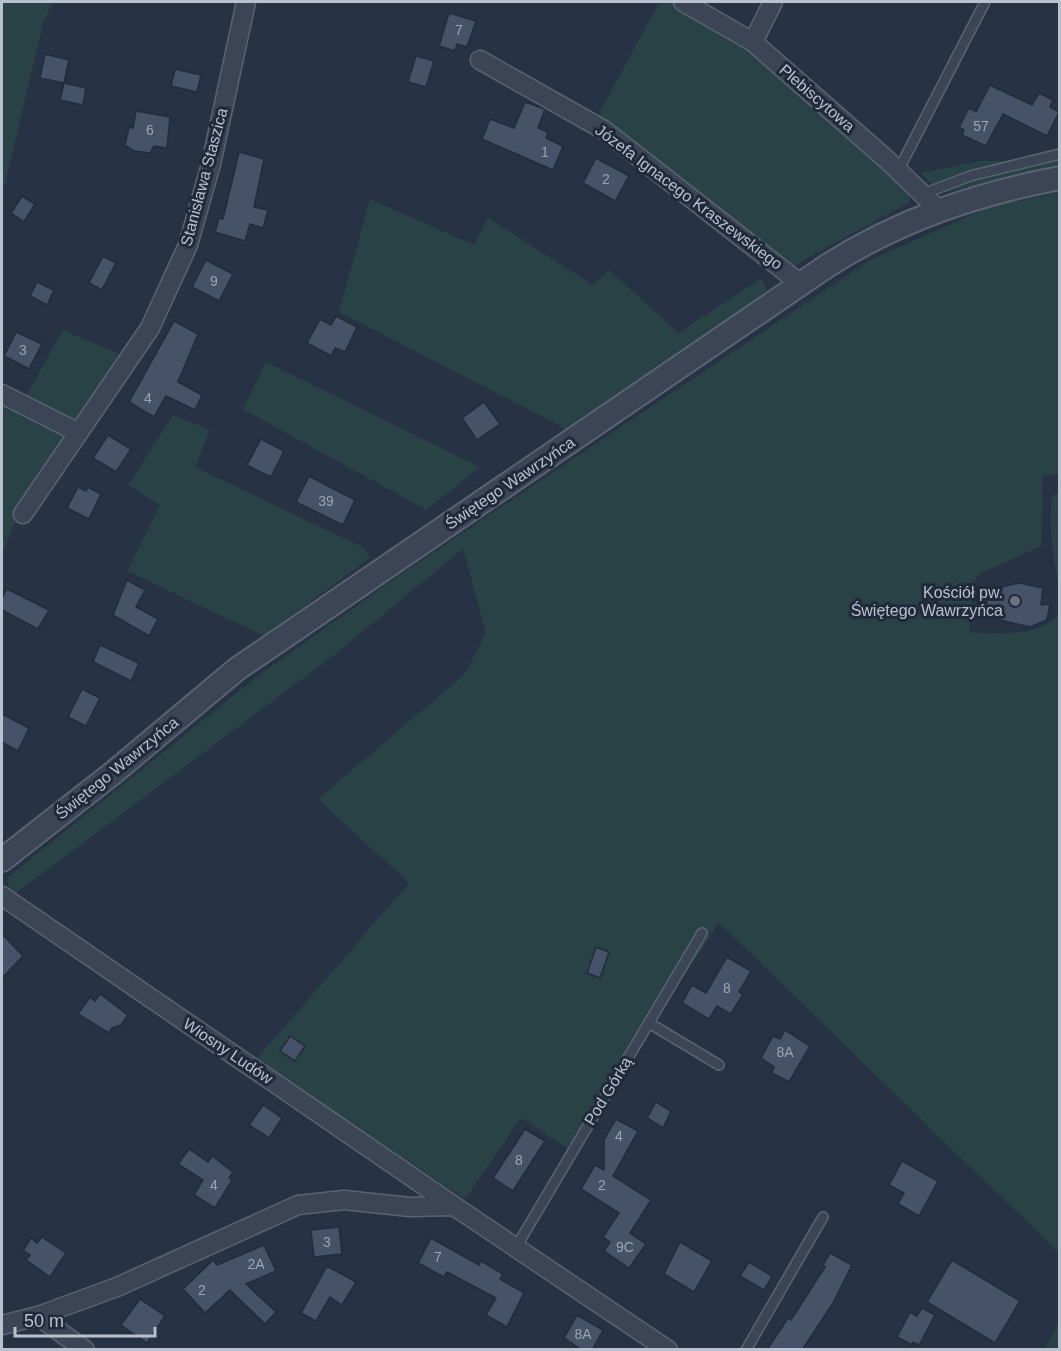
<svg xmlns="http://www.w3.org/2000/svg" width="1061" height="1351" font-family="Helvetica,sans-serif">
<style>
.green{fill:#294246}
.building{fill:#465267;stroke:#222c3c;stroke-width:1.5}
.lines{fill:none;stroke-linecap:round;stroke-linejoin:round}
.service-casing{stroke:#5a6372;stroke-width:12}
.minor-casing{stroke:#5a6372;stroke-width:21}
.tertiary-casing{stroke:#5a6372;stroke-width:26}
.service{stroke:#3b4555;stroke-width:9}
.minor{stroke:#3b4555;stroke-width:18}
.tertiary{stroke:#3b4555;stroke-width:22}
.worship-dot{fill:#6b7280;stroke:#202a3a;stroke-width:2}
.labels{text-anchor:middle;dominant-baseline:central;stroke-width:6;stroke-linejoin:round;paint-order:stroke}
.number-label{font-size:14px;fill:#9ca4b4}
.street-label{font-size:16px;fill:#b9c0ce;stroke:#202a3a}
.poi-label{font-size:16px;fill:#b9c0ce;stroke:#202a3a;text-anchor:end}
</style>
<rect width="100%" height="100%" fill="#273345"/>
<g class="green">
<path d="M 2,2 L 53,2 L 43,24 L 5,184 L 2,183 Z"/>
<path d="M 659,2 L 671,2 L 748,49 L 909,191 L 910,202 L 793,266 L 785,263 L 599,114 Z"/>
<path d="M 1059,147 L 1059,166 L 942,193 L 920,173 L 980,161 L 1008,161 Z"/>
<path d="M 1059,192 L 1059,474 L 1043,475 L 1041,546 L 982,573 L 974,581 L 969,632 C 996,634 1043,637 1059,613 L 1059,1253 L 719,923 L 568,1149 L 521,1118 L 465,1199 L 256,1060 L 409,883 L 318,799 L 465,674 L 486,633 L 463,549 L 329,659 L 12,896 L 7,878 L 258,676 L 407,570 L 870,260 L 987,208 Z"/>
<path d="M 370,199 L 474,245 L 488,218 L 593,285 L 609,270 L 678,333 L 762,278 L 769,294 L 566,431 L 555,423 L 339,312 Z"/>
<path d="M 63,330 L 119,354 L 74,422 L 26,396 Z"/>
<path d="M 266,362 L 480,467 L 426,510 L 243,409 Z"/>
<path d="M 2,395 L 77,432 L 19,513 L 2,554 Z"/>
<path d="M 173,415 L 210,430 L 195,467 L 362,547 L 370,558 L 264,636 L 127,571 L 160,505 L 128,485 Z"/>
<path d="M 1059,493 L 1059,590 C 1054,558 1048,528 1052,496 Z"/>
<path d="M 1059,1322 L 1059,1349 L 1044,1349 L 1045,1349 Z"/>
</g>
<g class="building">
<path d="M 449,13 L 476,21 L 467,47 L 457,44 L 455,51 L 439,46 Z"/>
<path d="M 45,54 L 69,60 L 64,83 L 40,78 Z"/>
<path d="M 416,56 L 434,61 L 426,87 L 408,82 Z"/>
<path d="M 175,69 L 201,75 L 197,92 L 171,86 Z"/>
<path d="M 64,83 L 86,88 L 83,105 L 60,100 Z"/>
<path d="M 990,85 L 1032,105 L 1039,93 L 1053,100 L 1050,107 L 1059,112 L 1047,136 L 1003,114 L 986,146 L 962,135 L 964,130 L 959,127 L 969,108 L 976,112 Z"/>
<path d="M 525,102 L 545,109 L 538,128 L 548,132 L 546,138 L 563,146 L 553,170 L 482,139 L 490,119 L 514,128 Z"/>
<path d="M 136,111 L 170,117 L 167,148 L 154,146 L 150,153 L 134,151 L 125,145 L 129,127 L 133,128 Z"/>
<path d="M 239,152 L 264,159 L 254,207 L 268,210 L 263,228 L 250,224 L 245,241 L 215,232 L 219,218 L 223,219 Z"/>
<path d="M 596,158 L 629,176 L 615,201 L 583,183 Z"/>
<path d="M 22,196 L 35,204 L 24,222 L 11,213 Z"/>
<path d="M 103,256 L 116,263 L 102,290 L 89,283 Z"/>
<path d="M 206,260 L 233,274 L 219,301 L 192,287 Z"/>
<path d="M 37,282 L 54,290 L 47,305 L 30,296 Z"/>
<path d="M 336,316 L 357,327 L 345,352 L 335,348 L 331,356 L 307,343 L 320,319 L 331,325 Z"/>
<path d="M 174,321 L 198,334 L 178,382 L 202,395 L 195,410 L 166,396 L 154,417 L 129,402 Z"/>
<path d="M 16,332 L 42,344 L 29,369 L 4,356 Z"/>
<path d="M 484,402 L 500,424 L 477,440 L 462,418 Z"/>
<path d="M 108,435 L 131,449 L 116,472 L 93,458 Z"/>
<path d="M 261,439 L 284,451 L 271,477 L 247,465 Z"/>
<path d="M 309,476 L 355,500 L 343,525 L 296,502 Z"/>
<path d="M 78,487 L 86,491 L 88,487 L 101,494 L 89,519 L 67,508 Z"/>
<path d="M 127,580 L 145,590 L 136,607 L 158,619 L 149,636 L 113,615 Z"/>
<path d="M 1019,583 L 1043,588 L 1041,605 L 1050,604 L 1047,620 L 1030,627 L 1000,620 L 1001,608 L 984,617 L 989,590 Z"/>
<path d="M 7,589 L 49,610 L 38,629 L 2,610 L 2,598 Z"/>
<path d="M 100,645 L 139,663 L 131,681 L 93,662 Z"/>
<path d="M 82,689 L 100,698 L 86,726 L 68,717 Z"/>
<path d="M 2,714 L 29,728 L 18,751 L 2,742 Z"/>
<path d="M 2,934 L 23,956 L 2,978 Z"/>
<path d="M 596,947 L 609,952 L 600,978 L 587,973 Z"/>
<path d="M 727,957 L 751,971 L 739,992 L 743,994 L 731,1014 L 717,1006 L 709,1019 L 682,1003 L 692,985 L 706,993 Z"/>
<path d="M 100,994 L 128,1015 L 121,1025 L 112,1028 L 109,1033 L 78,1014 L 90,997 L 95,1001 Z"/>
<path d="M 785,1030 L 810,1046 L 789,1082 L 772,1073 L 774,1067 L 761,1058 L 773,1036 L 780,1039 Z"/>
<path d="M 290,1036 L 305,1046 L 295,1061 L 280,1051 Z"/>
<path d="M 656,1102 L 671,1111 L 663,1128 L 647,1118 Z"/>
<path d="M 263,1105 L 282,1118 L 269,1138 L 249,1125 Z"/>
<path d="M 616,1119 L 638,1131 L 613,1176 L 651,1200 L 630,1233 L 646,1244 L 629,1268 L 604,1251 L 610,1242 L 603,1237 L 619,1213 L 581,1189 L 595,1165 L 604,1170 L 604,1140 Z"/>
<path d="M 525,1129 L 545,1141 L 513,1191 L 493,1178 Z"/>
<path d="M 189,1149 L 208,1162 L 212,1156 L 233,1172 L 229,1178 L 232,1180 L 215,1208 L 194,1195 L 203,1180 L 178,1164 Z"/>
<path d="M 902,1161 L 938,1181 L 919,1216 L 898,1204 L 904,1193 L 889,1185 Z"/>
<path d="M 339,1227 L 342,1254 L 314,1257 L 311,1230 Z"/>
<path d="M 42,1237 L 66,1253 L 50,1277 L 26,1260 L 30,1255 L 23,1251 L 31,1238 L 37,1243 Z"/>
<path d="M 431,1238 L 479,1265 L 481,1261 L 503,1274 L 500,1279 L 524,1293 L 507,1327 L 486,1315 L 496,1298 L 447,1272 L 444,1277 L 418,1263 Z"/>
<path d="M 680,1242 L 712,1261 L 694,1292 L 664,1274 Z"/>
<path d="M 264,1245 L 276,1271 L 246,1284 L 276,1312 L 265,1324 L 230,1290 L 205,1313 L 183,1289 L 213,1260 L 217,1265 Z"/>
<path d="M 830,1253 L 852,1265 L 833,1303 L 802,1350 L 767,1350 L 788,1318 L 791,1320 L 825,1267 L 823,1265 Z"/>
<path d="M 952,1260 L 1020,1301 L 995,1343 L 927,1302 Z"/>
<path d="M 749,1262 L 772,1276 L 764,1290 L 740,1276 Z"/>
<path d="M 327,1266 L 356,1282 L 342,1305 L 330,1297 L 316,1321 L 301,1313 Z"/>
<path d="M 140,1299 L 165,1316 L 147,1343 L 121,1325 Z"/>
<path d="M 922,1308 L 935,1315 L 919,1345 L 913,1342 L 912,1345 L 897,1337 L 910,1312 L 917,1316 Z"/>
<path d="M 577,1315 L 603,1330 L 592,1350 L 582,1350 L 564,1338 Z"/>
</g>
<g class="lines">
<defs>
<g id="service">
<path d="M 898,171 L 985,2"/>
<path d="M 923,194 L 970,176 L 1060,154"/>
<path d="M 649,1023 L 719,1065"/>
<path d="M 515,1249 L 702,933"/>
<path d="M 746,1350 L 823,1217"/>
</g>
<g id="minor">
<path d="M 683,2 L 753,42 L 886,159 L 939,210"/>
<path d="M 753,42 L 773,2"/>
<path d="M 480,60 L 604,130 L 801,284"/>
<path d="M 2,394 L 77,432"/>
<path d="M 23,514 L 150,328 L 188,245 L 211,164 L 246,2"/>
<path d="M 2,896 L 454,1206"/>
<path d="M 38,1316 L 85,1350"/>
<path d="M 2,1325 L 38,1316 L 117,1287 L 298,1205 L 344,1200 L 410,1207 L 454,1206 L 668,1350"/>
</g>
<path id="tertiary" d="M 2,860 L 113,773 L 237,669 L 827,266 C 899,220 976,194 1060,178"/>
</defs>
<use href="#service" class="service-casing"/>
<use href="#minor" class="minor-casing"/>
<use href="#tertiary" class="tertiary-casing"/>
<use href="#service" class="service"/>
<use href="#minor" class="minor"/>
<use href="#tertiary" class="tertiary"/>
</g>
<circle class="worship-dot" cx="1015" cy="601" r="6"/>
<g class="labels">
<g class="number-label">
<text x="459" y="30">7</text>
<text x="981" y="126">57</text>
<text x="150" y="130">6</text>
<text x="545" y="152">1</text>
<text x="606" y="179">2</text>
<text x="214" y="281">9</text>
<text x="23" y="350">3</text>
<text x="148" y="398">4</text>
<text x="326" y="501">39</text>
<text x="727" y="988">8</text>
<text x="785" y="1052">8A</text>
<text x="619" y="1136">4</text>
<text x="519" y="1160">8</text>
<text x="214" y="1185">4</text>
<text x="602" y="1185">2</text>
<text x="327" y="1242">3</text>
<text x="625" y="1247">9C</text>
<text x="438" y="1257">7</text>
<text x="256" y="1264">2A</text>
<text x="202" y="1290">2</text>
<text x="583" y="1334">8A</text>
</g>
<g class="street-label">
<text transform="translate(817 98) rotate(41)">Plebiscytowa</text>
<text transform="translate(204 177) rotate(-75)">Stanisława Staszica</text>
<text transform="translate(689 197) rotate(37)">Józefa Ignacego Kraszewskiego</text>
<text transform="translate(510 483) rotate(-34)">Świętego Wawrzyńca</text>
<text transform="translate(117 768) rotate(-39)">Świętego Wawrzyńca</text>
<text transform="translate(228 1051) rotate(34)">Wiosny Ludów</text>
<text transform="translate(608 1091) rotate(-59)">Pod Górką</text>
</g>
<g class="poi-label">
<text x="1003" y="592">Kościół pw.<tspan x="1003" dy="18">Świętego Wawrzyńca</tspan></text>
</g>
</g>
<rect width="1061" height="1351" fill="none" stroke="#b9c0ce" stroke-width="6"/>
<path d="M15 1327v9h140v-9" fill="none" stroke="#b9c0ce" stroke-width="3"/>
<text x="24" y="1327" font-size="18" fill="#b9c0ce" stroke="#202a3a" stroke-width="4.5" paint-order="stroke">50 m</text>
</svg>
